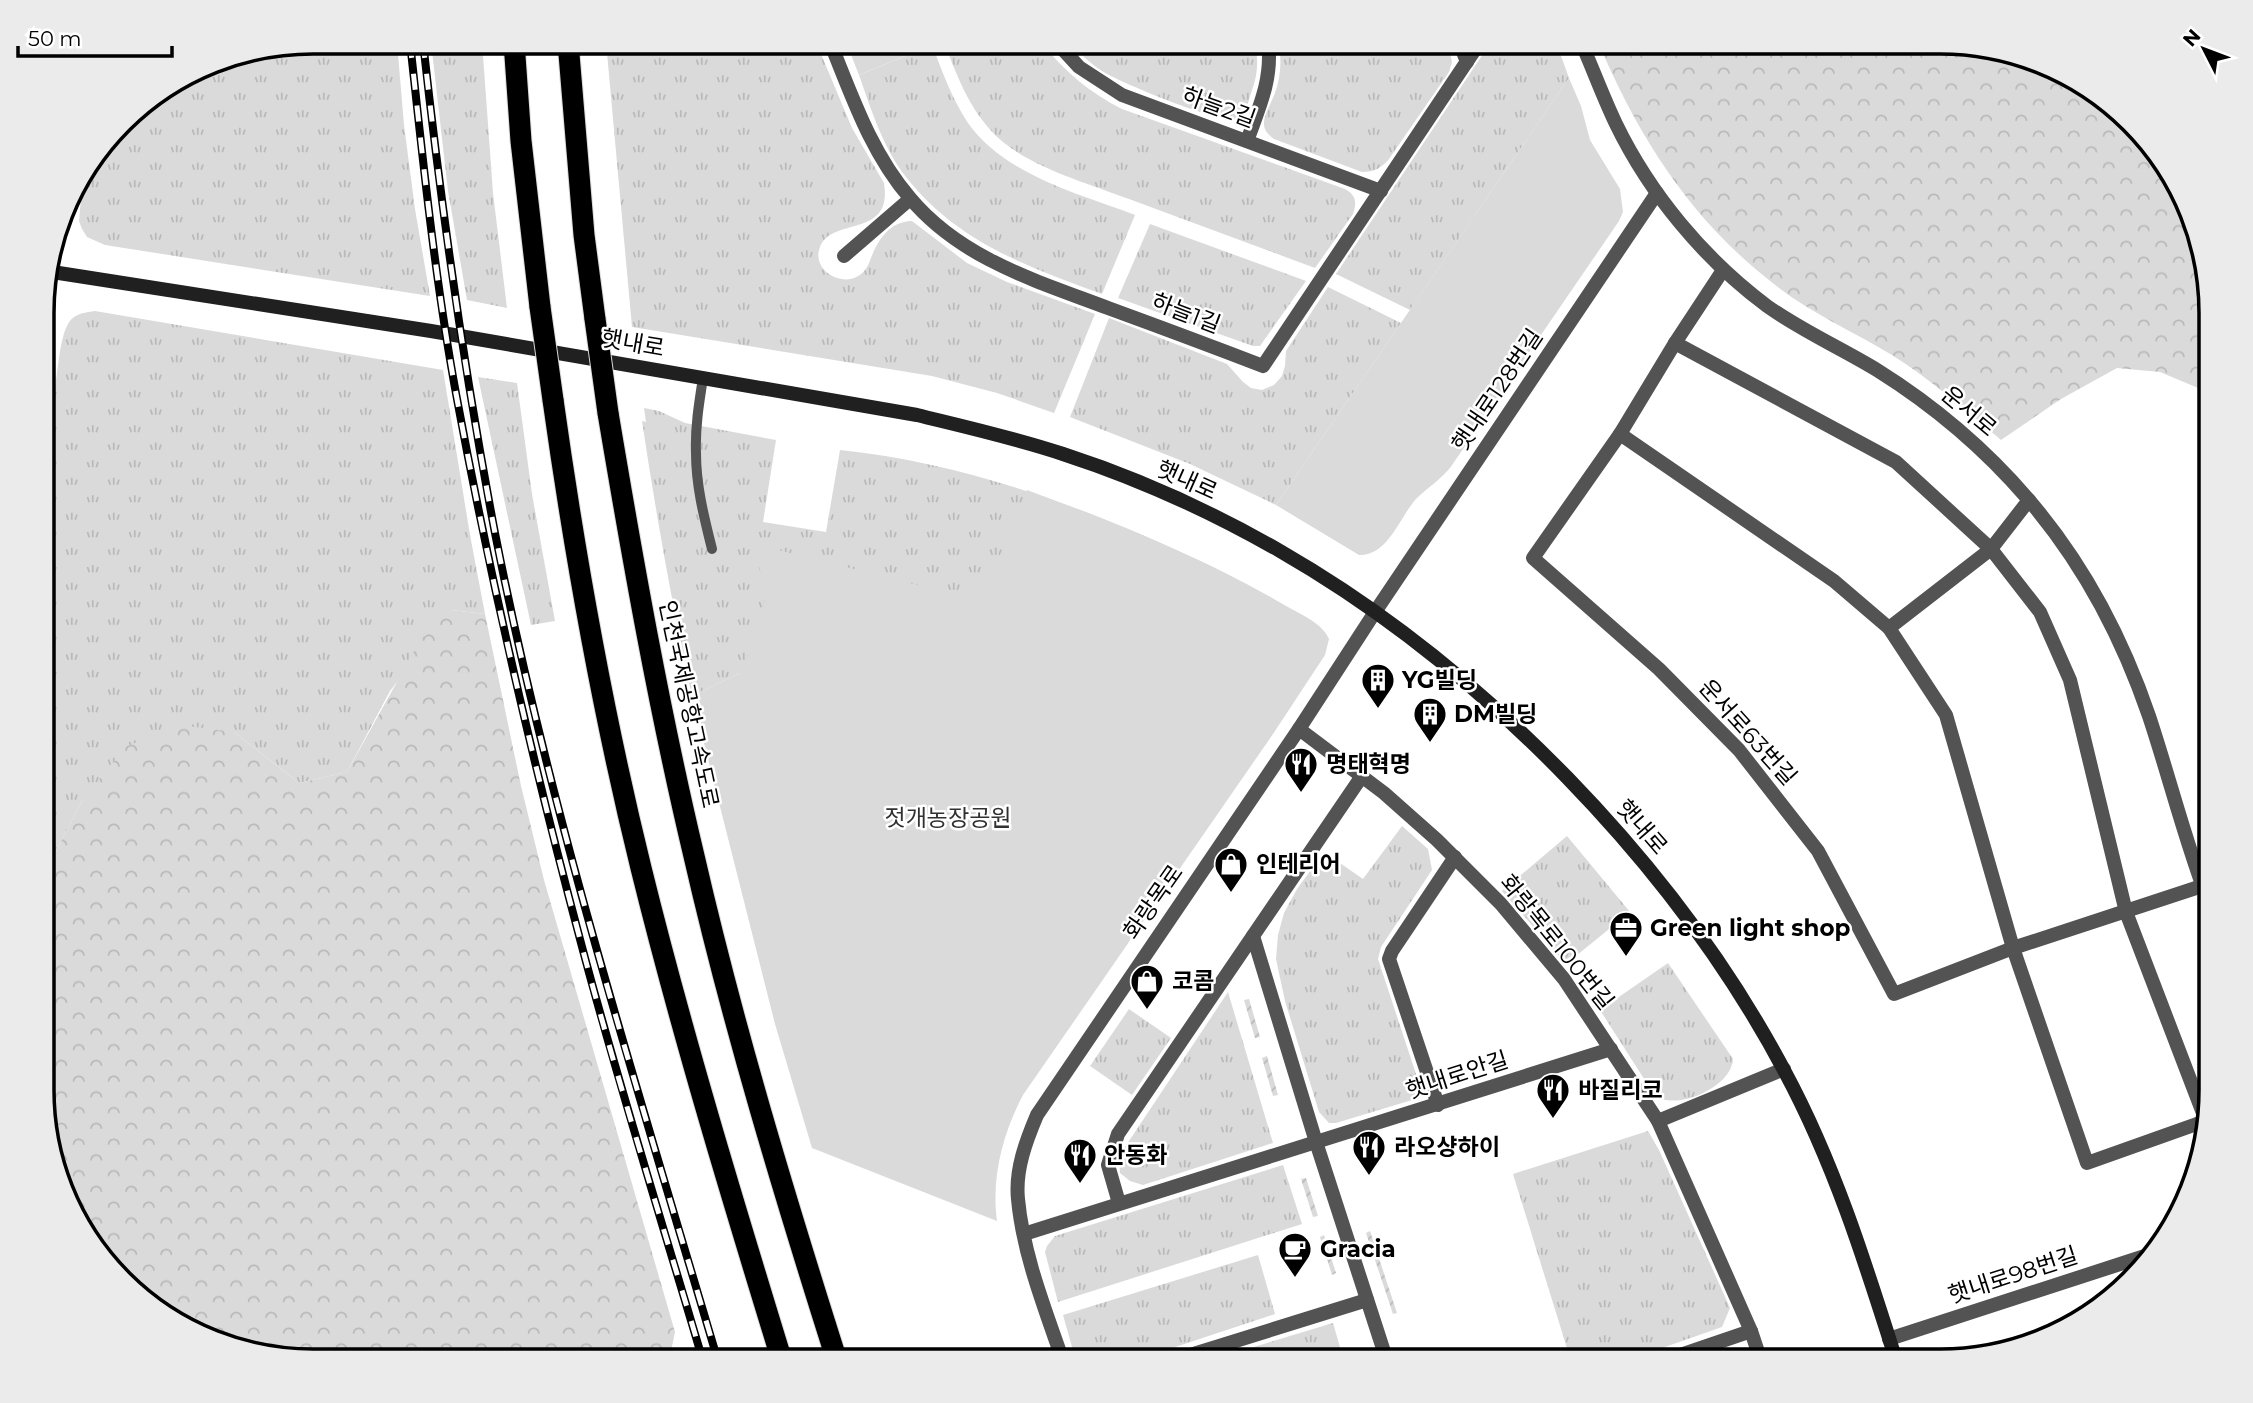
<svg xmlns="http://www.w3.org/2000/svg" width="2253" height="1403" font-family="Montserrat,'Noto Sans KR',sans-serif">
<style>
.grass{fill:url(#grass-tufts)}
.forest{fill:url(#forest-crowns)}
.park{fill:#dadada}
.garden{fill:url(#garden-furrows)}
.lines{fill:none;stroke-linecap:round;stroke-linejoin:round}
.motorway-casing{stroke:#dbdbdb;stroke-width:23}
.service{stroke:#535353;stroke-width:10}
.minor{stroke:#535353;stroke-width:14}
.tertiary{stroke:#535353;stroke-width:14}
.secondary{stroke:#202020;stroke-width:14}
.motorway{stroke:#000;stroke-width:21}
.rail-casing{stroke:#000;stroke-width:8}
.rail{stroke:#fff;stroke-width:5;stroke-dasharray:16;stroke-linecap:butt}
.motorway-bridge-casing{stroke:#dbdbdb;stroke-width:23;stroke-linecap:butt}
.motorway-bridge{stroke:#000;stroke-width:21}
.labels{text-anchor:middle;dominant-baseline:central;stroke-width:5;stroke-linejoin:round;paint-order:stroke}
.street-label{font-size:23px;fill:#000;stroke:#fff}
.poi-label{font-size:23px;font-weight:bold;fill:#000;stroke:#fff;text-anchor:start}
.park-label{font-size:23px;fill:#313131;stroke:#fff}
.rim{fill:none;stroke:#000;stroke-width:3.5}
</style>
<defs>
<pattern id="grass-tufts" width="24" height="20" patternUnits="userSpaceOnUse" patternTransform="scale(1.75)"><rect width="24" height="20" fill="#dadada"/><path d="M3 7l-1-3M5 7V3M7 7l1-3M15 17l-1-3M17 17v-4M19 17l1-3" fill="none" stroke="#b9b9b9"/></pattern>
<pattern id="forest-crowns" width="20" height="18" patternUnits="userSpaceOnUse" patternTransform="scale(1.75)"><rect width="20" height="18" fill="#dadada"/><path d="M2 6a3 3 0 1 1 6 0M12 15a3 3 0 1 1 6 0" fill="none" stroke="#b9b9b9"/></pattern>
<pattern id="garden-furrows" width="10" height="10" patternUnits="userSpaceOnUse" patternTransform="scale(1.75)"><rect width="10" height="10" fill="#dadada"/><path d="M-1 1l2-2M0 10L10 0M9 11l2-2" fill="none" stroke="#b9b9b9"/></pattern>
</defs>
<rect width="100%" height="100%" fill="#fff"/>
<g class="grass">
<path d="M 313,42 L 397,42 L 404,125 L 415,209 L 430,296 L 105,245 L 87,237 L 82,229 L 79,221 L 83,176 L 134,110 L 210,62 Z"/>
<path d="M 431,42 L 482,42 L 493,193 L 507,308 L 467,300 L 448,191 Z"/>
<path d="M 606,42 L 816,42 L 852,128 L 884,183 C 893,239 832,216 820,247 C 809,275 856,295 869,263 C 877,242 887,222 912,221 L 967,263 L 1007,282 L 1095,314 L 1054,413 L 997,393 L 932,376 L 632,327 Z"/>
<path d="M 944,42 L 1041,42 C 1064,71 1090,93 1122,109 L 1345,189 C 1356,195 1357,202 1353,214 L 1315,268 C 1253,245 1191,222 1129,199 C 1090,184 1036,169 1003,142 C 972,116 958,79 944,42 Z"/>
<path d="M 1070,42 L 1254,42 C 1259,58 1258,74 1252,90 C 1249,98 1247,113 1238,118 C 1223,126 1119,82 1102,71 C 1090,63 1079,53 1070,42 Z"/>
<path d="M 1278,42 L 1448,42 L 1452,62 L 1449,72 L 1389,159 C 1381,168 1375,172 1362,172 L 1274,139 C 1269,135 1265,132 1264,125 C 1263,115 1272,102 1275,93 C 1281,76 1282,59 1278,42 Z"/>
<path d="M 1491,42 L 1556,42 L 1569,78 L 1410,310 L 1336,274 Z"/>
<path d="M 932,45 C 942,71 952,99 968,123 C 1005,175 1077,193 1135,215 L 1102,294 C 1028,267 957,242 906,177 C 883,148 871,109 859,75 Z"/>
<path d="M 1150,224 L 1306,281 L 1260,346 L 1253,346 L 1118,298 Z"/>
<path d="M 1328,287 L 1401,323 L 1276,505 L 1190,464 L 1070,417 L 1109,318 L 1227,364 L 1243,382 L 1251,388 L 1262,390 L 1274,385 L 1282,376 L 1285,366 L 1286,351 Z"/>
<path d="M 95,311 L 443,370 L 470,535 L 485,614 L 452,610 L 390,691 L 347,772 L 299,783 L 234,732 L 82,801 L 44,874 L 44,426 C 61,400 54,331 74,317 C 80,313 88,312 95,311 Z"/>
<path d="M 478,377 L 517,383 L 532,494 L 555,621 L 531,625 Z"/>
<path d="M 644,408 L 659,411 L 685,423 L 776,440 L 763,522 L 826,532 L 840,450 C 973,464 1098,512 1217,569 L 740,673 L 692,696 C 672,605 656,514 642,421 L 646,422 Z"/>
<path d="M 1402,826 L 1428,849 L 1432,870 L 1381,947 L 1378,959 L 1420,1086 L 1412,1100 L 1336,1123 L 1329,1123 L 1319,1112 L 1285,1001 L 1276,959 L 1278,935 L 1284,913 L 1297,889 L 1324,852 L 1363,879 Z"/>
<path d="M 1567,836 L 1630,912 L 1566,964 L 1502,891 Z"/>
<path d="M 1668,963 L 1733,1059 C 1732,1087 1677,1111 1655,1096 L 1600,1010 Z"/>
<path d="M 1228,992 L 1273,1143 L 1143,1185 L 1130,1181 L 1120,1173 L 1119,1158 L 1123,1150 Z"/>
<path d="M 1129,1009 L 1171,1038 L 1132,1095 L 1090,1066 Z"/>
<path d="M 1648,1131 L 1659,1150 L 1730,1308 L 1722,1327 L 1625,1361 L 1571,1361 L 1513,1174 Z"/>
<path d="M 1283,1165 L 1302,1224 L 1058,1302 L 1045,1252 L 1047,1246 L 1055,1236 Z"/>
<path d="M 1258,1255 L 1275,1314 L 1133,1361 L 1076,1361 L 1063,1315 Z"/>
<path d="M 1333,1323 L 1344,1361 L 1207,1361 Z"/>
</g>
<g class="forest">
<path d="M 1598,42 L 1940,42 L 2027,56 L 2090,87 L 2175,178 L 2210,296 L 2210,393 L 2160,372 L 2117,368 L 2061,399 L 2001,440 C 1966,410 1931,380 1892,355 C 1853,331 1810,313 1774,284 C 1690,219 1639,138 1598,42 Z"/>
<path d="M 452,610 L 485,614 L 521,786 L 544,880 L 675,1332 L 669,1361 L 313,1361 L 243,1352 L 163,1316 L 87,1240 L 44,1125 L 44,874 L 82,801 L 125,747 L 180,725 L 234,732 L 299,783 L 347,772 L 419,642 Z"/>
</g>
<g class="park">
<path d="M 846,42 L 939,42 L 859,75 Z"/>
<path d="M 1569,78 L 1581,106 L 1590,140 L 1620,189 L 1623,212 L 1619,221 L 1450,468 C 1440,480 1427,488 1416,499 C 1399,518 1388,556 1359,555 L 1276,505 Z"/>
<path d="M 1027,490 C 1116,523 1205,558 1288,607 C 1302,615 1322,623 1329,639 L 1325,655 L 1273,734 L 1023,1095 C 1003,1133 991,1177 997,1221 L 812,1148 L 775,1024 L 692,696 L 740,673 L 762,624 L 765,593 L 754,544 L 981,601 Z"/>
</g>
<g class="garden">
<path d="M 1249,999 L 1260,1037 L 1255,1038 L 1244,1000 Z"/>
<path d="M 1267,1056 L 1278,1095 L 1273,1096 L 1262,1058 Z"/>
<path d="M 1306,1178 L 1318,1216 L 1313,1217 L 1301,1179 Z"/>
<path d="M 1370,1231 L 1397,1313 L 1393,1314 L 1366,1233 Z"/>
<path d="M 1324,1235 L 1336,1273 L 1332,1275 L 1320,1237 Z"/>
</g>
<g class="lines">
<defs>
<g id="motorway">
<path d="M 514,42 L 521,141 L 540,307"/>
<path d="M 568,42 L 584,235 L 595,319"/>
<path d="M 553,400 C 575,557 603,714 641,868 C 682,1034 732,1198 782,1361"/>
<path d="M 608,413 C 633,562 659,709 694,856 C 733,1026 784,1194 837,1361"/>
</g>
</defs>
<use href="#motorway" class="motorway-casing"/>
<path class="service" d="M 703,378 C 699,403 695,428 696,453 C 696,486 704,517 712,549"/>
<g class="minor">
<path d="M 830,42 C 852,96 871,153 910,198 C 961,259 1037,281 1108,308 C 1160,327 1211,346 1263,366 L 1480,42"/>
<path d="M 1056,42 L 1079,67 L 1122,95 L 1381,191"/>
<path d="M 1459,42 L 1467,62"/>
<path d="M 1581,42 C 1593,69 1603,97 1616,124 C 1650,194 1704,259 1767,306 C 1802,331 1841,348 1877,370 C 1933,405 1985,449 2028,499 C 2083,563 2122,637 2149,716 C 2170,779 2186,845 2210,906"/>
<path d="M 1247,141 C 1259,108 1273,78 1268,42"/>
<path d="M 844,256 L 910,199"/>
<path d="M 1723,270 L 1675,343 L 1620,434 L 1533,558 L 1659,669 L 1739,750 L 1818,851 L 1894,994 L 2013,948 L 2202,886"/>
<path d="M 44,312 L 55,244"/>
<path d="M 1675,343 L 1896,462 L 1991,549 L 2040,612 L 2070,680 L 2126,912 L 2206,1121"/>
<path d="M 1620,434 L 1834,581 L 1889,628 L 1946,715 L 2013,948 L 2087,1163 L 2208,1120"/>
<path d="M 1889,628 L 1991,549 L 2029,500"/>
<path d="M 1299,729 L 1384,793 L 1437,840 L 1501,904 L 1564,979 L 1658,1121 L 1751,1331 L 1761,1361"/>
<path d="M 1253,936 L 1316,1142 L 1387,1361"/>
<path d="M 1438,1105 L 1389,959 L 1392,951 L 1455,857"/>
<path d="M 1658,1121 L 1784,1069"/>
<path d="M 1119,1203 L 1108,1165 L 1118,1134 L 1362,776"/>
<path d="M 1024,1234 L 1611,1049"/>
<path d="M 1063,1361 C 1045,1309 1023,1254 1018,1199 C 1015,1170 1026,1141 1037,1115 L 1299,729 L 1375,612 L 1657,193"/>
<path d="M 1171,1361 L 1367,1300"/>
<path d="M 1663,1361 L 1751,1331"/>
</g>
<path class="tertiary" d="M 1889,1339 L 2151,1254"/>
<path class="secondary" d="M 46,271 L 431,331 L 917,415 C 966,427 1015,438 1063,454 C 1137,478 1212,512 1280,551 C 1482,667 1676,866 1785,1072 C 1834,1163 1865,1262 1896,1360"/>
<use href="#motorway" class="motorway"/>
<defs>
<g id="rail">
<path d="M 410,42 C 423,161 435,281 457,399 C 491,582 533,763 581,943 C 618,1083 662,1222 703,1361"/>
<path d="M 423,42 C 441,206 464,371 495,533 C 550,814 637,1087 718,1361"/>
</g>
</defs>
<use href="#rail" class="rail-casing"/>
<use href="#rail" class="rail"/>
<defs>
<g id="motorway-bridge">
<path d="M 540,307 L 553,400"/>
<path d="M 595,319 L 608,413"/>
</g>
</defs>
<use href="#motorway-bridge" class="motorway-bridge-casing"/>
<use href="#motorway-bridge" class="motorway-bridge"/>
</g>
<defs>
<symbol id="building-pin" viewBox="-11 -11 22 30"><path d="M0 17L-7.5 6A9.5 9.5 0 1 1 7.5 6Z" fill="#000" stroke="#fff"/><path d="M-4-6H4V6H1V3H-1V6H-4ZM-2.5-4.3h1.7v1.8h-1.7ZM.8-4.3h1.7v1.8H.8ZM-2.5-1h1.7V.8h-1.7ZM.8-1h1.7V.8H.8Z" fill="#fff"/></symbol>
<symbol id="restaurant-pin" viewBox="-11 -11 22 30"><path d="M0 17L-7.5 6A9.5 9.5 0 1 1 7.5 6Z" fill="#000" stroke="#fff"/><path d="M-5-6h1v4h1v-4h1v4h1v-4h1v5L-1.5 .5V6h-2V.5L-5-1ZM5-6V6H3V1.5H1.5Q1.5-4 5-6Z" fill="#fff"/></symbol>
<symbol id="shop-pin" viewBox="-11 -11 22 30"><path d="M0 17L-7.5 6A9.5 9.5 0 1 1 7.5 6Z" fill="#000" stroke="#fff"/><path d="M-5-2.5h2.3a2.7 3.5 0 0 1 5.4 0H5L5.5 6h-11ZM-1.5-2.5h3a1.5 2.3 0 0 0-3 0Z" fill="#fff"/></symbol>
<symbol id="office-pin" viewBox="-11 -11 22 30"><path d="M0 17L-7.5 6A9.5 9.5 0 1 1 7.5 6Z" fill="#000" stroke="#fff"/><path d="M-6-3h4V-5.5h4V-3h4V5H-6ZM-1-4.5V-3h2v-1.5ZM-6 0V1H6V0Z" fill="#fff"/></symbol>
<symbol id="cafe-pin" viewBox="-11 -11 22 30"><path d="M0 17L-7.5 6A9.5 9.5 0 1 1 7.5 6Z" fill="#000" stroke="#fff"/><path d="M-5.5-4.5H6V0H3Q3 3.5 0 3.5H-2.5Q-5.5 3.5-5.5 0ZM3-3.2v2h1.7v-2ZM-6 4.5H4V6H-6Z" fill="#fff"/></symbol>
</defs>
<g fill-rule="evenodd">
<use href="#building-pin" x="1359" y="661" width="38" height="52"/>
<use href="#building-pin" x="1411" y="695" width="38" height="52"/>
<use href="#restaurant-pin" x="1282" y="745" width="38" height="52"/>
<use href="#shop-pin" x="1212" y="845" width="38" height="52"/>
<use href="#office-pin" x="1607" y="909" width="38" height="52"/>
<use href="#shop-pin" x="1128" y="962" width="38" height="52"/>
<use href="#restaurant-pin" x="1534" y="1071" width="38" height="52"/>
<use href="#restaurant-pin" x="1350" y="1128" width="38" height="52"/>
<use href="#restaurant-pin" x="1061" y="1136" width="38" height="52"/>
<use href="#cafe-pin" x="1276" y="1230" width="38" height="52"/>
</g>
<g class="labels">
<g class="street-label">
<text transform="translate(1219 107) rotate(20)">하늘2길</text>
<text transform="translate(1186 313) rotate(21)">하늘1길</text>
<text transform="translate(633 343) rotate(10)">햇내로</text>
<text transform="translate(1497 390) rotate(-56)">햇내로128번길</text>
<text transform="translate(1969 411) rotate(40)">운서로</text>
<text transform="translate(1187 480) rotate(24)">햇내로</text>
<text transform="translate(689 704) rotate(78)">인천국제공항고속도로</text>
<text transform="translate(1748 732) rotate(48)">운서로63번길</text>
<text transform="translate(1642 827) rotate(49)">햇내로</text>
<text transform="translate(1153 902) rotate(-55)">화랑목로</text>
<text transform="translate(1557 942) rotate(51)">화랑목로100번길</text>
<text transform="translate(1457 1075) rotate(-18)">햇내로안길</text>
<text transform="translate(2013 1275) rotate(-18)">햇내로98번길</text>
</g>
<g class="poi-label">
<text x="1402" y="680">YG빌딩</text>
<text x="1454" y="714">DM빌딩</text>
<text x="1326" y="764">명태혁명</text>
<text x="1256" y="864">인테리어</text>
<text x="1650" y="928">Green light shop</text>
<text x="1172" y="981">코콤</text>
<text x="1578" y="1090">바질리코</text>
<text x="1394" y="1147">라오샹하이</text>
<text x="1104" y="1155">안동화</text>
<text x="1320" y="1249">Gracia</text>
</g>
<g class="park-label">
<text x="948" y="818">젓개농장공원</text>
</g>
</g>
<path d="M0 0H2253V1403H0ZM313 54H1940A259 259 0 0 1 2199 313V1090A259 259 0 0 1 1940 1349H313A259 259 0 0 1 54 1090V313A259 259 0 0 1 313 54Z" fill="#ebebeb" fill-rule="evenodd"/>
<path class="rim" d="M313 54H1940A259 259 0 0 1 2199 313V1090A259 259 0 0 1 1940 1349H313A259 259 0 0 1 54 1090V313A259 259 0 0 1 313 54Z"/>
<g transform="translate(2204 49) rotate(312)" stroke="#ffffff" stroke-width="5" paint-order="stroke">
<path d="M0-5L12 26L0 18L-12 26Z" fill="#000000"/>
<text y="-10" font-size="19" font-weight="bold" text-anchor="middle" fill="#000000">N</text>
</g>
<path d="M18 46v10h154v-10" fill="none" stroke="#000000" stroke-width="3.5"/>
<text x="28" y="46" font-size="21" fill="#000000" stroke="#ffffff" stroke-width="5" paint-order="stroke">50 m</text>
</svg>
